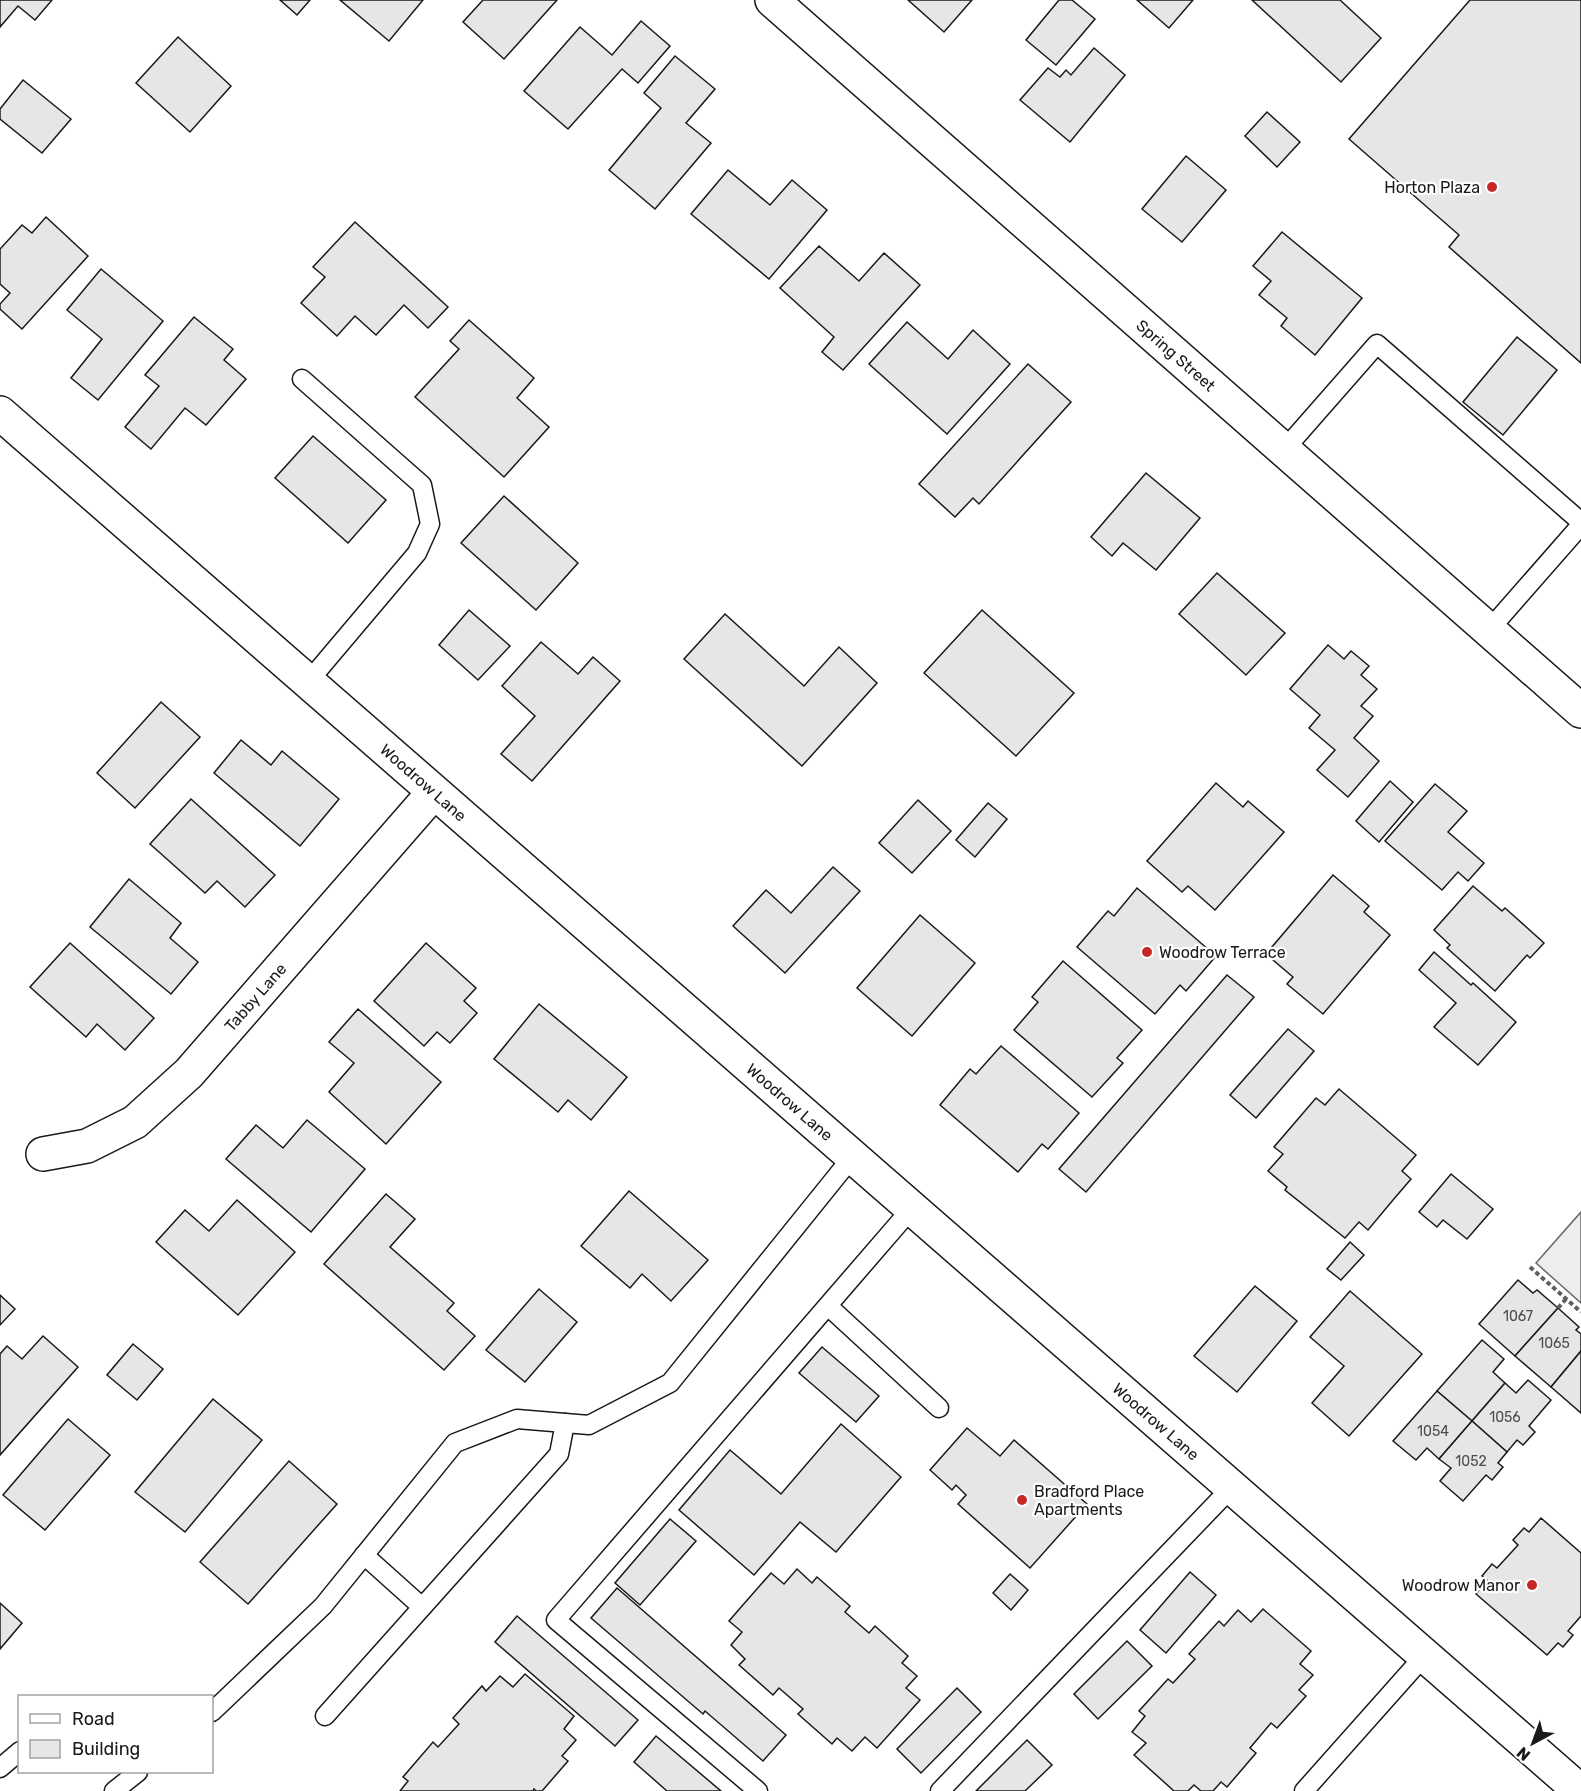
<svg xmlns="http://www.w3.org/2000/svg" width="1581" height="1791" font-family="Rubik,sans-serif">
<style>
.parking{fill:#ededed;stroke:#6a6a6a;stroke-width:1.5}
.building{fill:#e6e6e6;stroke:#1a1a1a;stroke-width:1.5}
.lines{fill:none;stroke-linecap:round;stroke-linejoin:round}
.lane-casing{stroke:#1a1a1a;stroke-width:21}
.street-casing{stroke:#1a1a1a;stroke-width:36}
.secondary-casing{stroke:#1a1a1a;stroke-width:36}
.path{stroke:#5f5f5f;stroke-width:4;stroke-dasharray:4.5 3;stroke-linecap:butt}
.lane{stroke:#fff;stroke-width:18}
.street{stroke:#fff;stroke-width:33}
.secondary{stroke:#fff;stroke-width:33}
.poi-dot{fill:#c62828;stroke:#fff;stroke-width:2}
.labels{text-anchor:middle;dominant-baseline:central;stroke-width:4.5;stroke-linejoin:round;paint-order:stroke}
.number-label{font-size:14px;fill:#4d4d4d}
.poi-label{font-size:16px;fill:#1a1a1a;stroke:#fff;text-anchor:end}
.street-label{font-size:16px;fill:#1a1a1a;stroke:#fff}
</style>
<rect width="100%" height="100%" fill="#fff"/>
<path class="parking" d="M 1581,1212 L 1581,1303 L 1536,1263 Z"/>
<g class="building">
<path d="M 0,0 L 52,0 L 35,20 L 18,6 L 0,27 Z"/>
<path d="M 280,0 L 310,0 L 297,15 Z"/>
<path d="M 340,0 L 423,0 L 389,41 Z"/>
<path d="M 483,0 L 557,0 L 504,59 L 463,22 Z"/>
<path d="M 908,0 L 972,0 L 944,32 Z"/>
<path d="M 1059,0 L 1072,0 L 1095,19 L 1056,65 L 1026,40 Z"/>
<path d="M 1137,0 L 1193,0 L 1169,28 Z"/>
<path d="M 1252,0 L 1340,0 L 1381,38 L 1341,82 Z"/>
<path d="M 1470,0 L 1581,0 L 1581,363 L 1449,247 L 1459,235 L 1349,139 Z"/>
<path d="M 641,21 L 670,46 L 638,83 L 622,69 L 568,129 L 524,91 L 580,27 L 612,55 Z"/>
<path d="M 178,37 L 231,86 L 190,132 L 136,83 Z"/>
<path d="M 1094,48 L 1125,75 L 1070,142 L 1020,100 L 1048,68 L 1060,77 L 1066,70 L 1071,75 Z"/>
<path d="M 675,56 L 715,89 L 686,123 L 711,143 L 655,209 L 609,170 L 661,108 L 644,93 Z"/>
<path d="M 23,80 L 71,119 L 42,153 L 0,119 L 0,109 Z"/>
<path d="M 1267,112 L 1300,142 L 1277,167 L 1245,136 Z"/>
<path d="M 1186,156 L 1226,190 L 1182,242 L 1142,209 Z"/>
<path d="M 728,170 L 770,205 L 792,180 L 827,210 L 769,279 L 691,214 Z"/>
<path d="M 46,217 L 88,256 L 22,329 L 0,309 L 0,304 L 10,293 L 0,284 L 0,249 L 22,225 L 32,233 Z"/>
<path d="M 355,222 L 448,307 L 428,328 L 404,305 L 376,335 L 355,316 L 337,336 L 301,303 L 325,277 L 313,267 Z"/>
<path d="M 1282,232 L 1362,298 L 1315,355 L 1281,326 L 1287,318 L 1259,295 L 1271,281 L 1253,266 Z"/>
<path d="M 819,246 L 859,281 L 884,253 L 920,285 L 843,370 L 822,352 L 834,337 L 780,288 Z"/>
<path d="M 101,269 L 163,321 L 98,400 L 71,378 L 102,339 L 67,310 Z"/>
<path d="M 194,317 L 233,349 L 224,360 L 246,379 L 206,425 L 185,408 L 151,449 L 125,427 L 159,386 L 145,375 Z"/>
<path d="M 469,320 L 534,378 L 517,398 L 549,427 L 504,477 L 415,397 L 459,349 L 450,341 Z"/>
<path d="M 907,322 L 948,359 L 973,330 L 1010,364 L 947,434 L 869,364 Z"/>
<path d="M 1517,337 L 1557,370 L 1503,435 L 1463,402 Z"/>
<path d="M 1028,364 L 1071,402 L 979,504 L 973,498 L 955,517 L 919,484 Z"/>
<path d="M 313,436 L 386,500 L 348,543 L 275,478 Z"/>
<path d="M 1146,473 L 1200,518 L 1156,570 L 1123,543 L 1112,556 L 1091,537 Z"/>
<path d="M 504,496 L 578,563 L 536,610 L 461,543 Z"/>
<path d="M 1217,573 L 1285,633 L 1246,675 L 1179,614 Z"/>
<path d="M 469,610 L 510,646 L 478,680 L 439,645 Z"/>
<path d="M 982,610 L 1074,693 L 1016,756 L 924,673 Z"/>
<path d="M 725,614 L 804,686 L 839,647 L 877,683 L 802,766 L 684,659 Z"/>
<path d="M 541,642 L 578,674 L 593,657 L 620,681 L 532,781 L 501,754 L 535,716 L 502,686 Z"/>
<path d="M 1328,645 L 1344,659 L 1351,651 L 1369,666 L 1361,675 L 1377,689 L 1361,706 L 1373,716 L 1354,738 L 1379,761 L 1348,797 L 1317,770 L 1335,750 L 1309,728 L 1320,715 L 1290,689 Z"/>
<path d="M 161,702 L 200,737 L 135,808 L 97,773 Z"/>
<path d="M 241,740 L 271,765 L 282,751 L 339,799 L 300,846 L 214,773 Z"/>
<path d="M 1390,781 L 1413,802 L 1379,842 L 1356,821 Z"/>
<path d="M 1216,783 L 1243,807 L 1248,801 L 1284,832 L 1215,910 L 1188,886 L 1182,892 L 1147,861 Z"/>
<path d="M 1435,784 L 1467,811 L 1448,832 L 1484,863 L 1468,881 L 1458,872 L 1442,890 L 1385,841 Z"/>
<path d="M 191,799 L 275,875 L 245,907 L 217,881 L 205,893 L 150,844 Z"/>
<path d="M 918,800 L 951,831 L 912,873 L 879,843 Z"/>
<path d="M 988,803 L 1007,819 L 975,857 L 956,840 Z"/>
<path d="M 833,867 L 860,891 L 785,973 L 733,926 L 766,890 L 791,913 Z"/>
<path d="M 1333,875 L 1369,906 L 1364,912 L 1390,935 L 1323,1014 L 1287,984 L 1293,977 L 1266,954 Z"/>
<path d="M 129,879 L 181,923 L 170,938 L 198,962 L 171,994 L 90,927 Z"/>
<path d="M 1473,886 L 1502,911 L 1505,908 L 1544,943 L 1530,958 L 1527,955 L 1495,991 L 1447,948 L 1450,945 L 1434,930 Z"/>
<path d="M 1137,888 L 1216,956 L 1186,991 L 1180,985 L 1155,1014 L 1077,947 L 1108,911 L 1114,916 Z"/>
<path d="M 920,915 L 975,963 L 912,1036 L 857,988 Z"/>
<path d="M 70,943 L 154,1018 L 125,1050 L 97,1024 L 86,1037 L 30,987 Z"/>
<path d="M 426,943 L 476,988 L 464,1001 L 477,1013 L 450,1043 L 437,1032 L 424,1046 L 374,1001 Z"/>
<path d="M 1434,952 L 1471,985 L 1473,983 L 1516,1022 L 1478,1065 L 1434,1027 L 1456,1003 L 1419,970 Z"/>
<path d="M 1063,961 L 1142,1030 L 1117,1058 L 1123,1063 L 1092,1097 L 1014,1030 L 1038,1002 L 1032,997 Z"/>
<path d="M 1227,975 L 1254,997 L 1086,1192 L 1059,1169 Z"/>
<path d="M 539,1004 L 627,1077 L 591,1120 L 568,1100 L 558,1112 L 494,1059 Z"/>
<path d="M 358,1009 L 441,1082 L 386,1144 L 329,1092 L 354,1063 L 329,1042 Z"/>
<path d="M 1288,1029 L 1314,1051 L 1256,1118 L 1230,1095 Z"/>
<path d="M 1001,1046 L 1079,1113 L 1048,1149 L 1042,1144 L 1018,1172 L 940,1105 L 970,1069 L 976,1074 Z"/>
<path d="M 1339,1089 L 1416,1155 L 1402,1171 L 1411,1179 L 1393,1200 L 1368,1230 L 1359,1222 L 1345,1238 L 1285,1190 L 1287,1187 L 1268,1171 L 1283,1154 L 1274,1147 L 1316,1098 L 1325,1105 Z"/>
<path d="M 307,1120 L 365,1169 L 311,1232 L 226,1159 L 256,1125 L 283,1148 Z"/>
<path d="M 1451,1174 L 1493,1209 L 1467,1239 L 1443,1220 L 1437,1227 L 1419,1212 Z"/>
<path d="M 629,1191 L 708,1260 L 671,1301 L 642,1274 L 630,1288 L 581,1246 Z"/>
<path d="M 386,1194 L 415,1219 L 390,1247 L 454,1303 L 447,1311 L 475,1336 L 444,1370 L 324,1264 Z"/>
<path d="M 237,1200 L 295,1252 L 238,1315 L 156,1242 L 185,1210 L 209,1231 Z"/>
<path d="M 1350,1242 L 1364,1255 L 1341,1280 L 1327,1269 Z"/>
<path d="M 1518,1280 L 1533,1293 L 1537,1290 L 1558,1308 L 1515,1356 L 1479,1324 Z"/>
<path d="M 1255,1286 L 1297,1321 L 1237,1392 L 1194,1356 Z"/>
<path d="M 539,1289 L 577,1322 L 525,1382 L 486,1350 Z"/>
<path d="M 1350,1291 L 1422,1354 L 1349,1436 L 1312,1403 L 1344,1366 L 1310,1337 Z"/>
<path d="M 0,1295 L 15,1309 L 0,1325 Z"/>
<path d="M 1558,1308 L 1579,1327 L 1576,1330 L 1581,1334 L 1581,1351 L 1551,1387 L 1515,1356 Z"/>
<path d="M 43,1336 L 78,1367 L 0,1455 L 0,1354 L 7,1346 L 22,1359 Z"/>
<path d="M 1482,1340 L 1504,1359 L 1493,1372 L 1505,1383 L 1472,1421 L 1437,1391 Z"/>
<path d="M 133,1344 L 163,1369 L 137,1400 L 107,1375 Z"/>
<path d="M 822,1347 L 879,1396 L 856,1422 L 799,1373 Z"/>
<path d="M 1581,1351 L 1581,1413 L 1551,1387 Z"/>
<path d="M 1528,1380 L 1551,1400 L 1529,1426 L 1535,1432 L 1523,1445 L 1517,1440 L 1507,1452 L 1472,1421 L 1505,1383 L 1516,1393 Z"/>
<path d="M 1437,1391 L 1472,1421 L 1439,1459 L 1427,1448 L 1416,1460 L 1393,1441 Z"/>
<path d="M 213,1399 L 262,1440 L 185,1532 L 135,1492 Z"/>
<path d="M 68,1419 L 110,1455 L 45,1530 L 3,1495 Z"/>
<path d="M 1472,1421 L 1507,1452 L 1498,1463 L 1503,1467 L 1492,1480 L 1486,1475 L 1463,1501 L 1440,1481 L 1451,1468 L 1439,1459 Z"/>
<path d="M 841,1424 L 901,1477 L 836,1552 L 800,1522 L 754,1575 L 679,1510 L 730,1450 L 781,1494 Z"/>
<path d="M 967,1428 L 1000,1456 L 1014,1440 L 1087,1504 L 1030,1568 L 958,1504 L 966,1495 L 956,1485 L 952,1490 L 930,1470 Z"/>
<path d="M 289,1461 L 337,1504 L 248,1604 L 200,1562 Z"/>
<path d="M 1541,1518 L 1581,1553 L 1581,1616 L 1568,1631 L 1573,1635 L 1563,1647 L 1558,1643 L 1547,1655 L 1476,1594 L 1487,1580 L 1482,1576 L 1492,1564 L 1497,1568 L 1518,1545 L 1513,1540 L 1524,1528 L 1529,1532 Z"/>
<path d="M 670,1519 L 696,1541 L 640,1605 L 615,1583 Z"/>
<path d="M 797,1569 L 812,1583 L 817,1577 L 850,1606 L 845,1612 L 869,1633 L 875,1626 L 908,1656 L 902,1663 L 917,1676 L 906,1688 L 920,1700 L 877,1748 L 865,1737 L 852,1751 L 837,1738 L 832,1744 L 798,1714 L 803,1709 L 779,1688 L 773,1695 L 739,1665 L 745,1659 L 731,1645 L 742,1632 L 729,1621 L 742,1606 L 771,1573 L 784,1584 Z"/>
<path d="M 1190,1572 L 1216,1595 L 1166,1653 L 1140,1630 Z"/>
<path d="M 1010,1574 L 1028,1590 L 1011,1610 L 993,1593 Z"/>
<path d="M 617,1588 L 786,1735 L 763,1761 L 705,1711 L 703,1714 L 591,1618 Z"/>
<path d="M 0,1603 L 22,1623 L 0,1649 Z"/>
<path d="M 1263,1609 L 1311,1651 L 1300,1664 L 1313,1675 L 1299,1690 L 1306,1696 L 1277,1728 L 1271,1723 L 1250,1748 L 1256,1753 L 1227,1787 L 1221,1782 L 1213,1791 L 1201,1791 L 1194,1785 L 1188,1791 L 1174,1791 L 1134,1755 L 1146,1743 L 1132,1732 L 1145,1716 L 1139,1711 L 1168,1679 L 1173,1683 L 1195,1659 L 1189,1654 L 1219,1621 L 1224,1626 L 1238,1610 L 1251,1622 Z"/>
<path d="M 517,1616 L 638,1720 L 615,1746 L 495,1642 Z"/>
<path d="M 1127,1641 L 1152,1666 L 1098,1719 L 1074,1694 Z"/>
<path d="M 525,1674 L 574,1716 L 564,1729 L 576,1740 L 562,1756 L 568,1761 L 542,1791 L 536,1791 L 534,1789 L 533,1791 L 400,1791 L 408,1781 L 403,1777 L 433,1742 L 438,1747 L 459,1724 L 453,1718 L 482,1686 L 486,1691 L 500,1676 L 513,1687 Z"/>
<path d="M 957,1688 L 981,1712 L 921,1773 L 897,1749 Z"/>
<path d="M 656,1736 L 721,1791 L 667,1791 L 634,1762 Z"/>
<path d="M 1027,1740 L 1052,1765 L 1025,1791 L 976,1791 Z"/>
</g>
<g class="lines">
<defs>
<g id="lane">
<path d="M 302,379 L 422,485 L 430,524 L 417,553 L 308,682"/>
<path d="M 1284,450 L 1377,344 L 1581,522"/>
<path d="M 1489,630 L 1581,525"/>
<path d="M 828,1306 L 939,1408"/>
<path d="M 364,1555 L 422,1607"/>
<path d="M 212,1712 L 323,1606 L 455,1443 L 517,1419 L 589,1425 L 670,1383 L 853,1156"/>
<path d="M 325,1716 L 559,1454 L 565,1423"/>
<path d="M 0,1768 L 20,1751"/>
<path d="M 114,1791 L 138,1772"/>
<path d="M 758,1791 L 556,1620 L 912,1208"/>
<path d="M 940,1791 L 1232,1487"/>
<path d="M 1304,1791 L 1425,1655"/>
</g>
<g id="street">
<path id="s1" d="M 0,413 L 1580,1791"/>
<path id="s2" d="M 43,1154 L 87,1146 L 135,1122 L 189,1073 L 434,792"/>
</g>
<g id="secondary">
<path id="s3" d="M 772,0 L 1581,711"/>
</g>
</defs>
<use href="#lane" class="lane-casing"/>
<use href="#street" class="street-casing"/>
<use href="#secondary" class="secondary-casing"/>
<g class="path">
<path d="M 1530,1267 L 1581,1312"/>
<path d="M 1558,1308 L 1566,1299"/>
</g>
<use href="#lane" class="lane"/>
<use href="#street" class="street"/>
<use href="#secondary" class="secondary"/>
</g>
<g class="poi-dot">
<circle cx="1492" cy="187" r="6"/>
<circle cx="1147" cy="952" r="6"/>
<circle cx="1022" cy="1500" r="6"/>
<circle cx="1532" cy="1585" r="6"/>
</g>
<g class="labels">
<g class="number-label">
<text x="1518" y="1316">1067</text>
<text x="1554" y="1343">1065</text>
<text x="1505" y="1417">1056</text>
<text x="1433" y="1431">1054</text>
<text x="1471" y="1461">1052</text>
</g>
<g class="poi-label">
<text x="1480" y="187">Horton Plaza</text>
<text x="1159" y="952" text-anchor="start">Woodrow Terrace</text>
<text x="1034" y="1491" text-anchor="start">Bradford Place<tspan x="1034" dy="18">Apartments</tspan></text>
<text x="1520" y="1585">Woodrow Manor</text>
</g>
<g class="street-label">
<text stroke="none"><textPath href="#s3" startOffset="538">Spring Street</textPath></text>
<text stroke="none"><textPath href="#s1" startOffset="562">Woodrow Lane</textPath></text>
<text stroke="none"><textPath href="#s2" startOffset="272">Tabby Lane</textPath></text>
<text stroke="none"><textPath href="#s1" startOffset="1048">Woodrow Lane</textPath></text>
<text stroke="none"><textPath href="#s1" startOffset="1534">Woodrow Lane</textPath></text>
</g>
</g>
<rect x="18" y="1695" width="195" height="78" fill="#ffffff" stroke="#a3a3a3" stroke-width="1.5"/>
<rect x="30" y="1714" width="30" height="9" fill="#ffffff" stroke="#a3a3a3" stroke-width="1.5"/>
<text x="72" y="1725" font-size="18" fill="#1a1a1a">Road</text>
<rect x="30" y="1740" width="30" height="18" fill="#e6e6e6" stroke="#a3a3a3" stroke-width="1.5"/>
<text x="72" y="1755" font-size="18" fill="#1a1a1a">Building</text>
<g transform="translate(1533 1743) rotate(221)" stroke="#ffffff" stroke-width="4.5" paint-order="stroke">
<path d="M0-4.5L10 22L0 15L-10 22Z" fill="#1a1a1a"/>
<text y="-9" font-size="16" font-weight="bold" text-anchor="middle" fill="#1a1a1a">N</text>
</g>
</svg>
